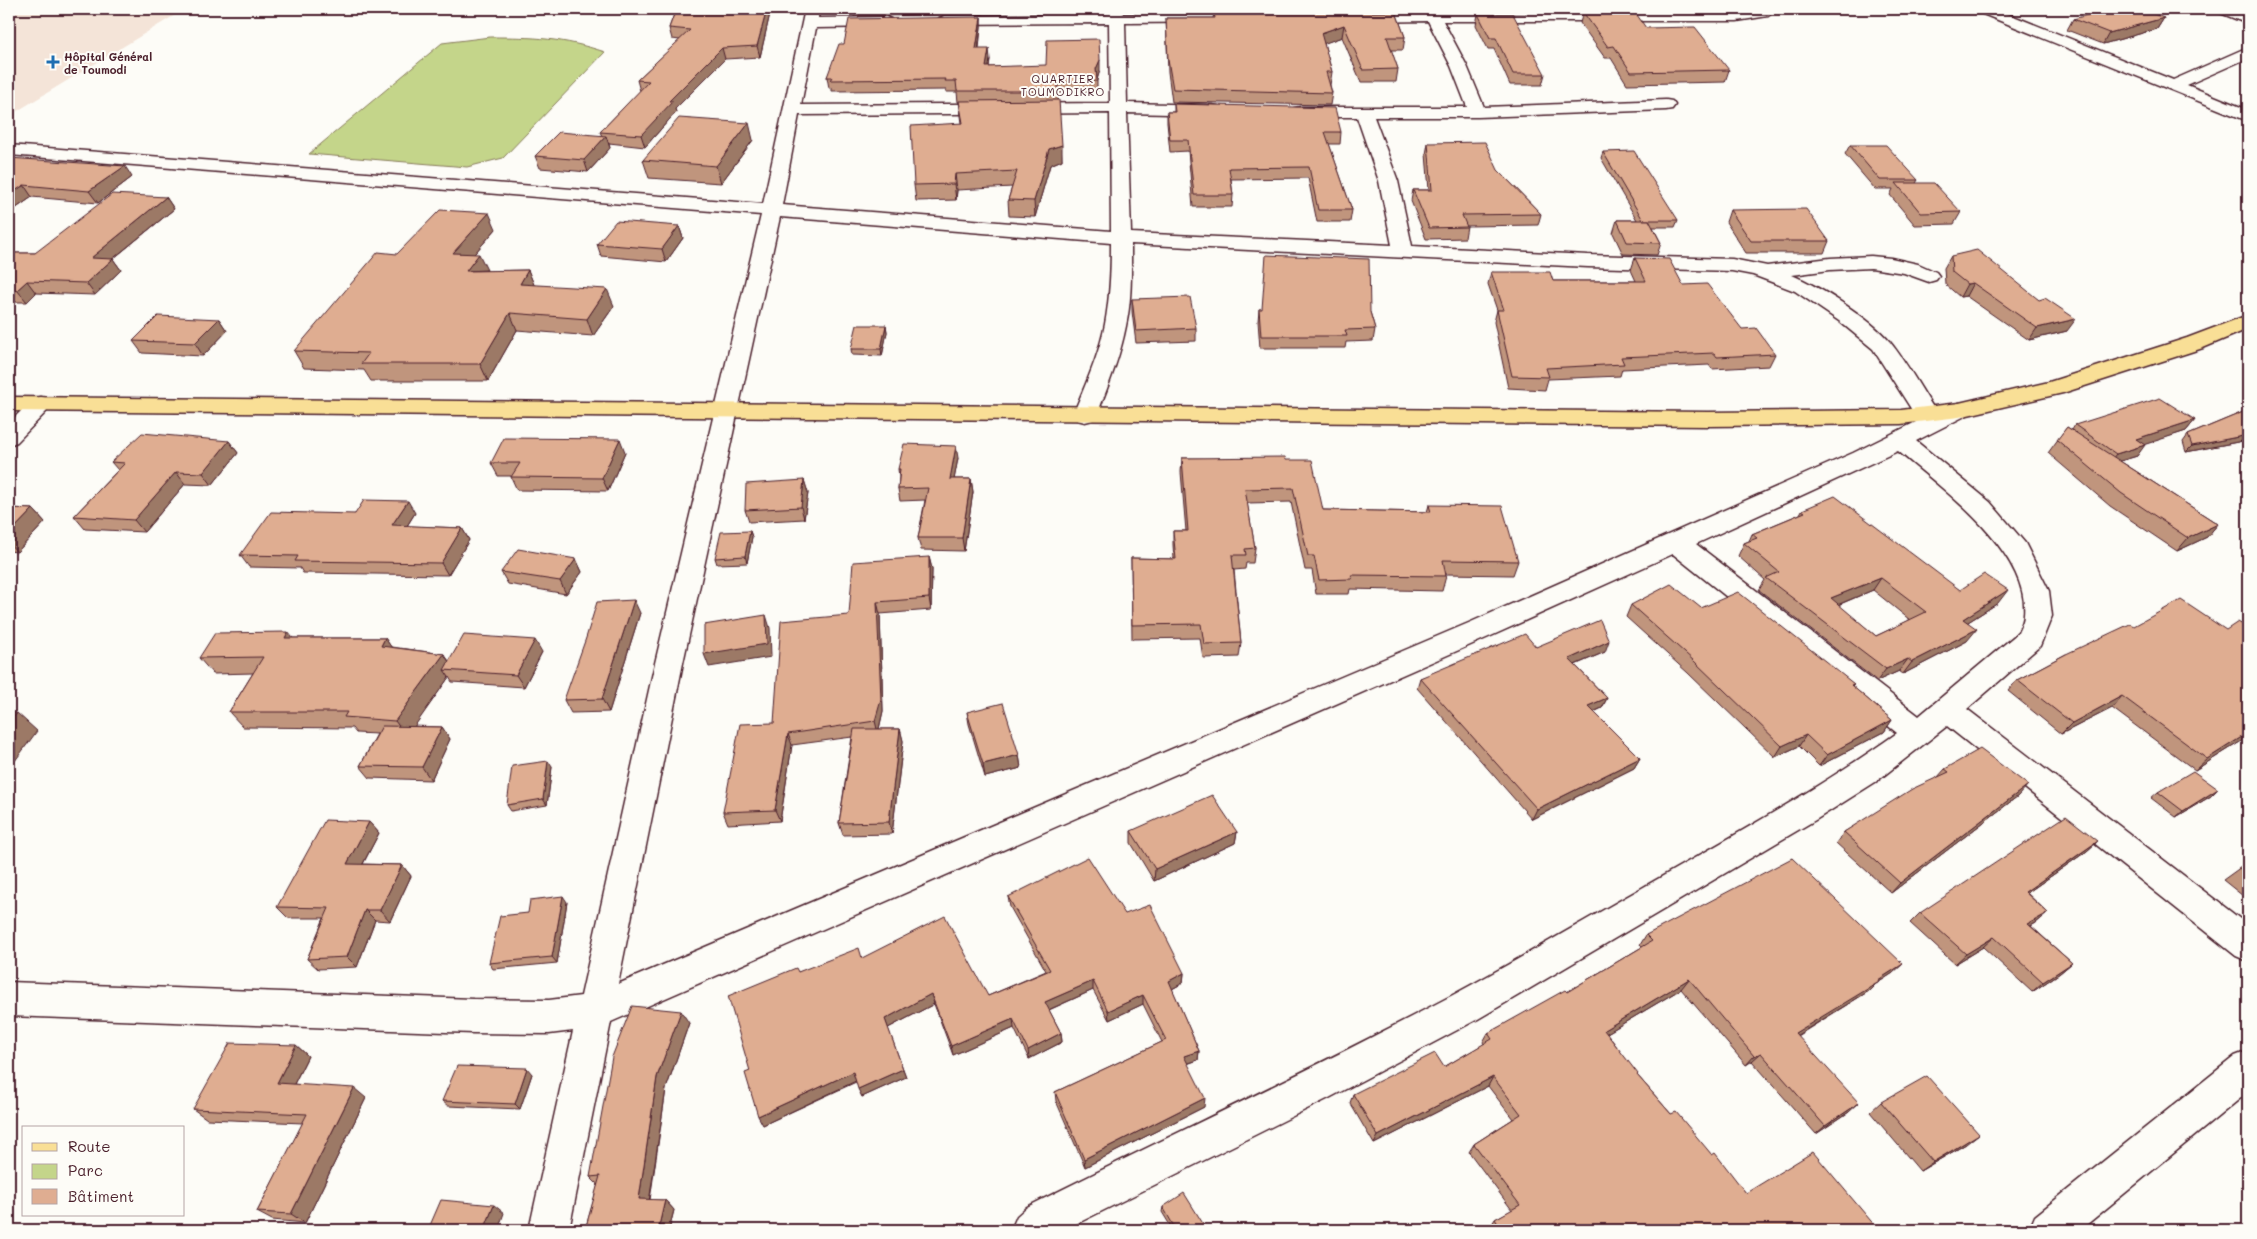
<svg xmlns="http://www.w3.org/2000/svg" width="2257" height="1239" font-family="Mali,sans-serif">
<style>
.built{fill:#f4e4d8}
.green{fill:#c4d58a;stroke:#877a5a}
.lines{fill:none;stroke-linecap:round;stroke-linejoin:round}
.minor-casing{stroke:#4a1f2b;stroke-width:3}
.primary-casing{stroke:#4a1f2b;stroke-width:3}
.minor{fill:#fdfcf7;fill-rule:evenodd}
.primary{fill:#f9df96;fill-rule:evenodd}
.wall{fill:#c0957d;stroke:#4a1f2b;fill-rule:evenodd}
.shaded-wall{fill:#9c7966;stroke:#4a1f2b}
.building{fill:#dfad91;stroke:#4a1f2b;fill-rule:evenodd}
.poi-dot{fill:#1f6fb2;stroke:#fdfcf7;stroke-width:2}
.labels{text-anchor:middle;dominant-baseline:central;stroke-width:4;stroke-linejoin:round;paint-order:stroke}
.far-poi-label{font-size:11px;font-weight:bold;fill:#4a1f2b;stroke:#fdfcf7;text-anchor:start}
.far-neighbourhood-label{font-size:11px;letter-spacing:1px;fill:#4a1f2b;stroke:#fdfcf7}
</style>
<rect width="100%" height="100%" fill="#fdfcf7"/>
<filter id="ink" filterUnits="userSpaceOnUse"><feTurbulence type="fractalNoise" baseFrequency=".02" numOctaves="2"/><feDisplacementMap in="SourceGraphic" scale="10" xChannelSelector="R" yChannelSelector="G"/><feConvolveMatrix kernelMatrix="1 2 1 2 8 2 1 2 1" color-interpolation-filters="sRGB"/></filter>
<g filter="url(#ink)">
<path class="built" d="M 9,9 L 185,9 L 9,116 Z"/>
<path class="green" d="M 490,37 C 535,37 562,38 605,52 L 503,158 L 467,167 L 309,154 L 442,43 Z"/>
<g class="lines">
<defs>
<g id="minor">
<path d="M 805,9 L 819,9 L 818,18 L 886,17 L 891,19 L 894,22 L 891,25 L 886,27 L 816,28 L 801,105 L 1110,103 L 1109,23 L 939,24 L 936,21 L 939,18 L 944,16 L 1108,14 L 1107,9 L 1121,9 L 1123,14 L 1256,14 L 1259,17 L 1256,20 L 1251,22 L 1125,23 L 1127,103 L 1212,105 L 1218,106 L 1221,110 L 1218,114 L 1212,115 L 1127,113 L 1131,233 L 1392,245 L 1379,181 L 1357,117 L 1300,117 L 1294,116 L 1291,112 L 1294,108 L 1300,107 L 1467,107 L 1451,66 L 1428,21 L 1362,22 L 1357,20 L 1354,17 L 1357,14 L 1737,12 L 1776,9 L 1768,16 L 1737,21 L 1443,21 L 1467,66 L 1484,107 L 1666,100 L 1672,101 L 1675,105 L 1672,109 L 1666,110 L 1478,117 L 1374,117 L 1398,181 L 1412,246 L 1588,255 L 1732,259 L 1767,266 L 1830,258 L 1871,256 L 1891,258 L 1918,264 L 1936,272 L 1939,276 L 1936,280 L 1929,282 L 1904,273 L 1871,268 L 1830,270 L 1792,275 C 1820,287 1870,318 1890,342 C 1907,363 1921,389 1936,412 L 1959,403 L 1967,405 L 1971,410 L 1967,415 L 1916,441 L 1990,502 L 2025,543 L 2049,591 L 2052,616 L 2040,646 L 1967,709 L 2248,925 L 2248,961 L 2236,956 L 1947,726 L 1877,781 L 1817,819 L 1478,1019 L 1329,1098 L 1064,1230 L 1011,1230 L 1017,1216 L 1027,1207 C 1168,1136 1312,1070 1451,996 C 1515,962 1578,924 1642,888 C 1729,838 1816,791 1897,733 L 1673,554 L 1491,636 L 611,1022 L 569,1230 L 529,1230 L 573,1031 L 549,1034 L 473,1033 L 9,1016 L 9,982 L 473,999 L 549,1000 L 581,996 L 655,663 L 761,215 L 9,155 L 9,145 L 763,204 ZM 1110,113 L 1111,231 L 782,205 L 799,115 ZM 780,217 L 1111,243 C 1111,270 1110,297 1105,324 C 1099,356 1085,385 1073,415 L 1077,420 L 1085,422 L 1093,420 L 1097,415 C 1108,386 1120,357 1126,326 C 1132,299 1131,272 1131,244 L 1588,267 L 1732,271 L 1753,275 L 1795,291 L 1839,321 L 1873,349 L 1917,418 L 1922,419 L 1853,453 L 1471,622 L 618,984 L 683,663 ZM 1898,451 C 1941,488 2030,551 2024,615 C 2024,621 2020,628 2018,633 L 1919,716 L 1696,544 Z"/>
<path d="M 1975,9 L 1996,9 L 2173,80 L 2248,47 L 2248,58 L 2187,85 L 2248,110 L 2248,121 L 1978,12 Z"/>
<path d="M 2215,9 L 2236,9 L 2248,14 L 2248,24 L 2218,12 Z"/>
<path d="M 41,397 L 49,399 L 53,404 L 49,409 L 17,442 L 9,445 L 9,423 L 33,399 Z"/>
<path d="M 2248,1051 L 2248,1092 L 2080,1230 L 2029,1230 L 2035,1216 L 2235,1056 Z"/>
</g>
<path id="primary" d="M 2248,315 L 2248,329 L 2203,348 L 2063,393 L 1959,417 L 1901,424 L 1708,426 L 9,411 L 9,397 L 1708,412 L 1901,410 L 1959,403 L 2049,382 L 2187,338 Z"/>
</defs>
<use href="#minor" class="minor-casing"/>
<use href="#primary" class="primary-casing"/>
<use href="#minor" class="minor"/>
<use href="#primary" class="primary"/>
</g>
<g class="wall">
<path d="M 676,9 L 771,9 L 760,57 L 725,59 L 675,109 L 676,112 L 645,147 L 609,143 L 610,148 L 588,172 L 540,168 L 535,156 L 602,136 L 600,132 L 640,91 L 637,80 L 680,40 L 672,39 L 669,28 Z"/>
<path d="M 853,9 L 984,9 L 983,14 L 854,16 Z"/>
<path d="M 1396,12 L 1405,37 L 1403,50 L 1391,50 L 1398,69 L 1396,82 L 1361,82 L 1342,37 L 1324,43 L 1332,72 L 1330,85 L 1332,93 L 1330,105 L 1172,102 L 1168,72 L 1166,18 L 1213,18 L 1214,13 Z"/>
<path d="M 1583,12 L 1646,28 L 1729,70 L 1725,82 L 1627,84 L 1611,58 L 1605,58 L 1580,23 Z"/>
<path d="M 1478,14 L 1545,74 L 1542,85 L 1510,85 L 1494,49 L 1488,49 L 1476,25 Z"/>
<path d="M 981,17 L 981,27 L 979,49 L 990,59 L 989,67 L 1100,70 L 1097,79 L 1097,92 L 1058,93 L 1062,160 L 1050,165 L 1035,217 L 1009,216 L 1008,200 L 1012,187 L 957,190 L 956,200 L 916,201 L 914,185 L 962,123 L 959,102 L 958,102 L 957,92 L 946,92 L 946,90 L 832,91 L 832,88 L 829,88 L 827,77 L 844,44 Z"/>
<path d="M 2164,18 L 2157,29 L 2103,44 L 2067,30 L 2073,19 Z"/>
<path d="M 1174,104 L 1341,132 L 1340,144 L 1329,144 L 1352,210 L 1350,222 L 1317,222 L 1308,178 L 1231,179 L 1233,195 L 1232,207 L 1193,207 L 1188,151 L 1170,152 L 1167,123 L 1167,112 L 1174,112 Z"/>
<path d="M 753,140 L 721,183 L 649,178 L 643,160 Z"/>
<path d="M 1428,143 L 1498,170 L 1541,214 L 1538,225 L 1467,226 L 1465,238 L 1426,239 L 1411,201 L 1413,190 L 1429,190 L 1426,154 Z"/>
<path d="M 1850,145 L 1918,180 L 1916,183 L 1961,212 L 1954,224 L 1915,225 L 1890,195 L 1893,189 L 1875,189 L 1845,154 Z"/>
<path d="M 1603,152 L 1678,220 L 1675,227 L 1653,227 L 1661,243 L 1657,255 L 1623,254 L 1613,233 L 1617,220 L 1637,220 L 1601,158 Z"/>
<path d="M 9,158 L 132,177 L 98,203 L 32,197 L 9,213 Z"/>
<path d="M 166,197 L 174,209 L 113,259 L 121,270 L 95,295 L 36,293 L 27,302 L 9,302 L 9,253 L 35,253 Z"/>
<path d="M 1730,210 L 1829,241 L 1824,253 L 1746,253 L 1726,222 Z"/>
<path d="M 679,226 L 683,238 L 666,262 L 601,256 L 597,244 Z"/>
<path d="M 496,229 L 474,254 L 487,271 L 528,270 L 534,285 L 614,306 L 593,336 L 517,330 L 488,381 L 371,381 L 364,370 L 304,368 L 294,351 L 397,254 Z"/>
<path d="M 1951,256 L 2039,300 L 2067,331 L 2029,340 L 1966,296 L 1960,297 L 1945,284 L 1944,268 Z"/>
<path d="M 1635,258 L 1683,285 L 1775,354 L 1769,366 L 1712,369 L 1709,365 L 1622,369 L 1620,376 L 1548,379 L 1545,390 L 1508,388 L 1494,322 L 1497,310 L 1488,284 L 1491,272 L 1553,281 L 1636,281 L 1631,270 Z"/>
<path d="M 1132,299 L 1196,328 L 1196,341 L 1136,343 L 1132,312 Z"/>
<path d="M 1259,309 L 1370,312 L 1375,329 L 1373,341 L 1346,342 L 1345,348 L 1260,348 L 1258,321 Z"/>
<path d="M 219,319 L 227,331 L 203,356 L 142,353 L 133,341 Z"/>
<path d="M 886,325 L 887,332 L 882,356 L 852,355 L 851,349 Z"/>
<path d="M 2248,410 L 2248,440 L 2186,452 L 2183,442 L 2188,435 Z"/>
<path d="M 2195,420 L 2186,431 L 2144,444 L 2137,456 L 2120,461 L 2218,524 L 2207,537 L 2177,551 L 2110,506 L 2048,453 L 2067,427 L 2072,430 L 2075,425 Z"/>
<path d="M 229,441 L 238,453 L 212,485 L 185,484 L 144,532 L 85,529 L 74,516 L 118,470 L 111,462 Z"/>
<path d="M 625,452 L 608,491 L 517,490 L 511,477 L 511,476 L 498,476 L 491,463 Z"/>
<path d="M 958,458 L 954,479 L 971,479 L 973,492 L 964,551 L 921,550 L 918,538 L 925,500 L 900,501 L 898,489 L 899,477 L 898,469 Z"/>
<path d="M 1182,458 L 1286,460 L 1323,510 L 1427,512 L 1429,505 L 1518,561 L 1513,575 L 1446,574 L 1446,576 L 1442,591 L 1350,589 L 1349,594 L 1316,594 L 1312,570 L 1305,570 L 1291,502 L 1247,503 L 1255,548 L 1253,563 L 1246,563 L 1245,569 L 1234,570 L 1241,643 L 1239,657 L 1203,658 L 1200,638 L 1132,639 L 1131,558 L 1174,559 L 1173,545 L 1173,531 L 1186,531 L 1181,472 Z"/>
<path d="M 804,480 L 808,493 L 804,519 L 749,522 L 745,510 Z"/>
<path d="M 9,508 L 33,509 L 45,522 L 17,552 L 9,551 Z"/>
<path d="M 1802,510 L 1960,590 L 1998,603 L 1968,622 L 1967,641 L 1903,674 L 1899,671 L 1877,681 L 1759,590 L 1765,580 L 1738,556 L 1744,543 L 1749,541 L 1752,534 L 1800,514 ZM 1873,590 L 1910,620 L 1876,636 L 1838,605 Z"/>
<path d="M 415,513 L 407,526 L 462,528 L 469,540 L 448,575 L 303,573 L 300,568 L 249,567 L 240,555 L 355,514 Z"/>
<path d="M 750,531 L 752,537 L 747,563 L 717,564 L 715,558 Z"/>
<path d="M 929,557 L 932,569 L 931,610 L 880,614 L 883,711 L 879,729 L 900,729 L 903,741 L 892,834 L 843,835 L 839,823 L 852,737 L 792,745 L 780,821 L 728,824 L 723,812 L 774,723 L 849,615 Z"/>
<path d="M 576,559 L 582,572 L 566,594 L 508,584 L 501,572 Z"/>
<path d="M 1631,605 L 1701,608 L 1854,684 L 1852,686 L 1892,720 L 1884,732 L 1819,766 L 1799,746 L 1775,757 L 1688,673 L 1626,617 Z"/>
<path d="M 640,613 L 609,712 L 571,713 L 564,700 Z"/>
<path d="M 293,638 L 385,638 L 391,647 L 444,654 L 449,661 L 542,652 L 524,687 L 452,682 L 449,677 L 414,726 L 442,727 L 450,739 L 431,780 L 370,778 L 360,766 L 377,734 L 356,733 L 352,728 L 243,727 L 229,712 L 253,673 L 213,674 L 199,658 Z"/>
<path d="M 1536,647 L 1605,652 L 1575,665 L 1607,698 L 1602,708 L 1594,712 L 1640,758 L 1634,768 L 1532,819 L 1417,688 L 1420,678 Z"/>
<path d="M 2066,654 L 2248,737 L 2195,770 L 2112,708 L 2061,734 L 2008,691 L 2017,680 Z"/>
<path d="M 967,712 L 1019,755 L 1021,768 L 985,777 L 969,724 Z"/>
<path d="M 552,767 L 547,805 L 511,811 L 507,805 Z"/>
<path d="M 1945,769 L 2018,796 L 1891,893 L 1836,843 L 1844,832 L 1937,778 Z"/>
<path d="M 2158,792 L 2211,796 L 2176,817 L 2151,798 Z"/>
<path d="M 369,822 L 379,833 L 363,864 L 402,865 L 411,876 L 390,921 L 375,920 L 357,967 L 318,969 L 307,959 L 324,918 L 288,918 L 277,907 Z"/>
<path d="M 1131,831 L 1237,832 L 1235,843 L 1154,881 L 1131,843 Z"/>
<path d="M 2098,841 L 2087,851 L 2027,893 L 2048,913 L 2036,923 L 2031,926 L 2072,963 L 2060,973 L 2032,992 L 1983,947 L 1955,964 L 1910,923 L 1920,913 Z"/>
<path d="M 2248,862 L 2248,900 L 2223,880 Z"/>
<path d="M 1008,897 L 1125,914 L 1184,973 L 1183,983 L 1172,989 L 1199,1051 L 1198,1060 L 1187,1064 L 1204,1107 L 1085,1167 L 1056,1101 L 1055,1092 L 1162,1042 L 1143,1004 L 1109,1020 L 1093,990 L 1049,1010 L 1061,1033 L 1062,1042 L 1029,1059 L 1014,1028 L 953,1055 L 934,1004 L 888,1028 L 906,1077 L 862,1097 L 856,1082 L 763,1125 L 798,972 L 862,958 L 988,996 L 1046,971 L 1010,907 Z"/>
<path d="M 567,902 L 557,963 L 493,969 L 489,963 L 528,913 Z"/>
<path d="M 1646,935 L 1893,973 L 1876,984 L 1869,991 L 1797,1036 L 1849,1112 L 1816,1134 L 1752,1061 L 1746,1065 L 1681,989 L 1607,1033 L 1637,1075 L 1671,1114 L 1712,1155 L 1746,1193 L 1871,1230 L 1492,1230 L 1490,1227 L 1495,1219 L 1512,1210 L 1469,1152 L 1474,1144 L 1513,1119 L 1488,1086 L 1374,1144 L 1350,1103 L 1353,1094 L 1444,1067 L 1484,1044 L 1483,1042 L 1488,1033 L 1567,992 L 1642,947 L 1640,945 Z"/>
<path d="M 689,1023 L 666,1089 L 650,1200 L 665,1200 L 674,1210 L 669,1230 L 585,1230 L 598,1185 L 590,1177 Z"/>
<path d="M 296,1045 L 308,1056 L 294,1084 L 366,1098 L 305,1223 L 272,1220 L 257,1212 L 303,1123 L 207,1119 L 193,1109 Z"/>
<path d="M 532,1074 L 520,1109 L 448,1106 L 442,1101 Z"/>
<path d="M 1881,1102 L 1966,1144 L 1920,1171 L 1870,1112 Z"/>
<path d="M 1163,1207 L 1207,1230 L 1173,1230 L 1162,1212 Z"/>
</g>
<g class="shaded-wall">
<path d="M 767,9 L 771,9 L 760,57 L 757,46 Z"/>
<path d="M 981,17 L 981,27 L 977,59 L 976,49 Z"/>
<path d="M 2164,18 L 2157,29 L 2103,44 L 2109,33 Z"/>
<path d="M 1344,25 L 1342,37 L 1320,45 L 1321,33 Z"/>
<path d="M 722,48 L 725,59 L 675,109 L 676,112 L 645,147 L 641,135 L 669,101 Z"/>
<path d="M 989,49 L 990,59 L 987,78 L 986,67 Z"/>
<path d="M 1100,60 L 1100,70 L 1097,80 L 1096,69 Z"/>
<path d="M 749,123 L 753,140 L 721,183 L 716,166 Z"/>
<path d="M 606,136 L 610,148 L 588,172 L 584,160 Z"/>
<path d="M 1062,145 L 1062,160 L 1050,165 L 1035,217 L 1034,201 L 1049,149 Z"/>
<path d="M 125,166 L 132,177 L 98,203 L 89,191 Z"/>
<path d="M 955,174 L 957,190 L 956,200 L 954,184 Z"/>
<path d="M 24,185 L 32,197 L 9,213 L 9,195 Z"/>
<path d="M 166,197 L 174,209 L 99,270 L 91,258 Z"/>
<path d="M 489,213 L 496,229 L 461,269 L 453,253 Z"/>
<path d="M 679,226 L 683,238 L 666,262 L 662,249 Z"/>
<path d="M 479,254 L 487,270 L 466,271 Z"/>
<path d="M 113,259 L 121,270 L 95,295 L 86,283 Z"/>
<path d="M 528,270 L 535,287 L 520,284 Z"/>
<path d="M 27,281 L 36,293 L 27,302 L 17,290 Z"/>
<path d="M 1973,283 L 1966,296 L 1960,297 L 1967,284 Z"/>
<path d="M 607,289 L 614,306 L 593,336 L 587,319 Z"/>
<path d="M 510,313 L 517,330 L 488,381 L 480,364 Z"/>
<path d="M 219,319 L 227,331 L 203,356 L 195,343 Z"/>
<path d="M 2076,319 L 2067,331 L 2029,340 L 2037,328 Z"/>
<path d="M 886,325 L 887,332 L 882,356 L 881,349 Z"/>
<path d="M 2195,420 L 2186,431 L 2128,450 L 2136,439 Z"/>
<path d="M 2248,435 L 2248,440 L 2186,452 L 2192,446 Z"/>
<path d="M 620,439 L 625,452 L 608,491 L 602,478 Z"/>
<path d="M 229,441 L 238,453 L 212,485 L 203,473 Z"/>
<path d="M 2145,445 L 2137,456 L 2107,465 L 2116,454 Z"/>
<path d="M 956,446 L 958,458 L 952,491 L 950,479 Z"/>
<path d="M 176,472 L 185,484 L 144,532 L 134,520 Z"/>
<path d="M 971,479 L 973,492 L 964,551 L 962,538 Z"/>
<path d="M 804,480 L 808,493 L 804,519 L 801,507 Z"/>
<path d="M 408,501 L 415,513 L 400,537 L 392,525 Z"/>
<path d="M 33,509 L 45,522 L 17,552 L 9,543 L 9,534 Z"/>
<path d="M 2218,524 L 2207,537 L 2177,551 L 2188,538 Z"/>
<path d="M 462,528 L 469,540 L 448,575 L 441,563 Z"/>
<path d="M 750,531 L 752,537 L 747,563 L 745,556 Z"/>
<path d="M 929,557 L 932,569 L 931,610 L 929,598 Z"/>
<path d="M 576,559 L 582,572 L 566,594 L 560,581 Z"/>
<path d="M 1881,578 L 1873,590 L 1823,611 L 1831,598 Z"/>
<path d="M 2008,590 L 1998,603 L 1954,631 L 1963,619 Z"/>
<path d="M 634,600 L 640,613 L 609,712 L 602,699 Z"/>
<path d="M 877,602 L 880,614 L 883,711 L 878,733 L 875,721 Z"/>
<path d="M 766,615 L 770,628 L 771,657 L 709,667 L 704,654 Z"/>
<path d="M 1977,629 L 1967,641 L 1903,674 L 1912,662 Z"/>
<path d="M 288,632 L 301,648 L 285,638 Z"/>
<path d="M 385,638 L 396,654 L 381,646 Z"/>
<path d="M 535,640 L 542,652 L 524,687 L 516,675 Z"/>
<path d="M 1609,641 L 1605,652 L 1565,669 L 1569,659 Z"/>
<path d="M 444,654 L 454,670 L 444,670 L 449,677 L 407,737 L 395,721 Z"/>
<path d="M 1908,659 L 1899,671 L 1877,681 L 1886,669 Z"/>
<path d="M 2122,696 L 2112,708 L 2061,734 L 2072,723 Z"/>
<path d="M 1607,698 L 1602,708 L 1584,716 L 1588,706 Z"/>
<path d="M 17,713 L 37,731 L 9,769 L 9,723 Z"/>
<path d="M 1892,720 L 1884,732 L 1819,766 L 1827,755 Z"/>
<path d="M 442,727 L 450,739 L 431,780 L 422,767 Z"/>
<path d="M 900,729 L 903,741 L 892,834 L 889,822 Z"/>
<path d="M 2248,733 L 2248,737 L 2195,770 L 2207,759 Z"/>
<path d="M 788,734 L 792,745 L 780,821 L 775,810 Z"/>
<path d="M 1806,735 L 1799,746 L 1775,757 L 1782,746 Z"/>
<path d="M 1019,755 L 1021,768 L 985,777 L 983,764 Z"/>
<path d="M 1640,758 L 1634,768 L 1532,819 L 1537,809 Z"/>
<path d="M 548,761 L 552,767 L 547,805 L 543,799 Z"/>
<path d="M 2028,785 L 2018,796 L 1891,893 L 1900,883 Z"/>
<path d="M 2218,789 L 2211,796 L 2176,817 L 2183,811 Z"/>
<path d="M 369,822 L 379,833 L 357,875 L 347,864 Z"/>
<path d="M 1237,832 L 1235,843 L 1154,881 L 1155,869 Z"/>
<path d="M 2098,841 L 2087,851 L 2014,902 L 2025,892 Z"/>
<path d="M 402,865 L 411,876 L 390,921 L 380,910 Z"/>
<path d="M 563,896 L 567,902 L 557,963 L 552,957 Z"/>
<path d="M 365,910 L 375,920 L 357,967 L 347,957 Z"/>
<path d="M 2048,913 L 2036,923 L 2017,933 L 2028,924 Z"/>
<path d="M 1994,937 L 1983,947 L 1955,964 L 1966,954 Z"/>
<path d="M 2072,963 L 2060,973 L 2032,992 L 2043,982 Z"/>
<path d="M 1903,964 L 1893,973 L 1876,984 L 1869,991 L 1786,1042 L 1795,1033 Z"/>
<path d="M 1184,973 L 1183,983 L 1168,991 L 1169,981 Z"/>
<path d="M 1689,979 L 1681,989 L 1597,1039 L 1604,1030 Z"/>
<path d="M 1093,981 L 1093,990 L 1046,1011 L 1045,1002 Z"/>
<path d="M 931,994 L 934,1004 L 888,1028 L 885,1019 Z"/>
<path d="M 1143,995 L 1143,1004 L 1109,1020 L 1108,1011 Z"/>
<path d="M 681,1011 L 689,1023 L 666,1089 L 648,1209 L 639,1199 L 657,1077 Z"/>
<path d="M 1013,1019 L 1014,1028 L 953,1055 L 951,1046 Z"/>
<path d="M 1061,1033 L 1062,1042 L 1029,1059 L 1028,1050 Z"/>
<path d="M 296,1045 L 308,1056 L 290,1092 L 277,1083 Z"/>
<path d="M 1199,1051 L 1198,1060 L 1183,1065 L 1184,1056 Z"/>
<path d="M 1761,1053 L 1752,1061 L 1746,1065 L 1754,1056 Z"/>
<path d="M 527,1068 L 532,1074 L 520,1109 L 515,1104 Z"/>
<path d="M 903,1069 L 906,1077 L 862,1097 L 858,1089 Z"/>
<path d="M 853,1072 L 856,1081 L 763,1125 L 758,1116 Z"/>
<path d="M 1493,1077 L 1488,1086 L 1374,1144 L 1378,1136 Z"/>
<path d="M 354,1088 L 366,1098 L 305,1223 L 291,1214 Z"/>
<path d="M 1205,1098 L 1204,1107 L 1085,1167 L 1084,1159 Z"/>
<path d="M 1859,1103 L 1849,1112 L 1816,1134 L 1825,1126 Z"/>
<path d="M 1979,1134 L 1966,1144 L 1920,1171 L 1933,1162 Z"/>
<path d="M 665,1200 L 674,1210 L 669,1230 L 658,1230 Z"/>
<path d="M 494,1205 L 504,1213 L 498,1230 L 484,1230 Z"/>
</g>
<g class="building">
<path d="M 676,9 L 767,9 L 757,46 L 722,48 L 669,101 L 673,101 L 641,135 L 600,132 L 649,81 L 637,80 L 690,30 L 669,28 Z"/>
<path d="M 2109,9 L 2141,9 L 2164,18 L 2109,33 L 2073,19 Z"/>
<path d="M 1396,12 L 1405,37 L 1387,37 L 1398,69 L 1363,70 L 1344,25 L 1321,33 L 1332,72 L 1326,72 L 1332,93 L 1173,89 L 1168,60 L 1166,18 L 1215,18 L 1214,13 Z"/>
<path d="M 1583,12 L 1635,12 L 1646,28 L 1695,27 L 1729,70 L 1631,72 L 1614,46 L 1608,47 Z"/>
<path d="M 1478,14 L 1513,14 L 1545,74 L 1513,74 L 1496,38 L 1490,38 Z"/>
<path d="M 981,17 L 976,49 L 989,49 L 986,67 L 1046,65 L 1047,40 L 1099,39 L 1100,60 L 1096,69 L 1097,81 L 1058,82 L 1058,91 L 957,91 L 956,81 L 945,81 L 946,79 L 830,80 L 832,77 L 827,77 L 839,44 L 844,44 L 849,19 Z"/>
<path d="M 1059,100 L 1062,145 L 1049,149 L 1034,201 L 1008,200 L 1017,171 L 955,174 L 954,184 L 914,185 L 911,126 L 963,123 L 959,101 Z"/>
<path d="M 1174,104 L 1335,108 L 1341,132 L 1325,132 L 1352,210 L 1318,210 L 1309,167 L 1229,168 L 1233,195 L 1194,195 L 1188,140 L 1170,140 L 1167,112 L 1175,112 Z"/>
<path d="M 679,118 L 749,123 L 716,166 L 643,160 Z"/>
<path d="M 559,132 L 606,136 L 584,160 L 535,156 Z"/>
<path d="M 1485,142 L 1498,170 L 1541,214 L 1462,215 L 1467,227 L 1429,228 L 1413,190 L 1432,190 L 1428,143 Z"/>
<path d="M 1850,145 L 1886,145 L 1918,180 L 1880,180 Z"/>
<path d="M 1634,151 L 1678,220 L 1643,220 L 1603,152 Z"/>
<path d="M 9,158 L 125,166 L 89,191 L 24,185 L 9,195 Z"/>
<path d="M 1896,183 L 1934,183 L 1961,212 L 1921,213 Z"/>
<path d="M 112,194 L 166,197 L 91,258 L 113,259 L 86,283 L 27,281 L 17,290 L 9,290 L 9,253 L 35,253 Z"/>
<path d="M 1806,209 L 1829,241 L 1751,241 L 1730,210 Z"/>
<path d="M 440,210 L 489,213 L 453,253 L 479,254 L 466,271 L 528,270 L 520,284 L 607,289 L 587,319 L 510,313 L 480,364 L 361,364 L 369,353 L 294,351 L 378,252 L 397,254 Z"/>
<path d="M 1617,220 L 1649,220 L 1661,243 L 1627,242 Z"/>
<path d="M 616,221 L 679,226 L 662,249 L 597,244 Z"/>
<path d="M 1977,250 L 2039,300 L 2045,298 L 2076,319 L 2037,328 L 1973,283 L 1967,284 L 1952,272 L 1951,256 Z"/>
<path d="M 1266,255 L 1369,259 L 1370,312 L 1375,329 L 1345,330 L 1347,336 L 1261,336 L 1259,309 L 1262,309 Z"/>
<path d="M 1635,258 L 1669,259 L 1683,285 L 1707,284 L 1742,329 L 1756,328 L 1775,354 L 1717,357 L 1714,353 L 1621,357 L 1624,364 L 1546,368 L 1549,377 L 1512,376 L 1497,310 L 1504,310 L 1491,272 L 1550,272 L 1553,281 L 1646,281 Z"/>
<path d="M 1190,297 L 1196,328 L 1136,331 L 1132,299 Z"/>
<path d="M 158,316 L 219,319 L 195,343 L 133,341 Z"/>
<path d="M 857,325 L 886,325 L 881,349 L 851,349 Z"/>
<path d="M 2160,398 L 2195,420 L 2136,439 L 2145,445 L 2116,454 L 2075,425 Z"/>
<path d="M 2248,410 L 2248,435 L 2192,446 L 2188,435 Z"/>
<path d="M 2067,427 L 2218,524 L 2188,538 L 2121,493 L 2057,440 Z"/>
<path d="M 142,433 L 229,441 L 203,473 L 176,472 L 134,520 L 74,516 L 125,463 L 111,462 Z"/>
<path d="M 504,438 L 620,439 L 602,478 L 511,477 L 520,463 L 491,463 Z"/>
<path d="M 904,444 L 956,446 L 950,479 L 971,479 L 962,538 L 918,538 L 928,488 L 898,489 L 900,469 L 898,469 Z"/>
<path d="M 1285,457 L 1286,460 L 1312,460 L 1323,510 L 1431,512 L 1429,505 L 1502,506 L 1518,561 L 1443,560 L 1446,576 L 1351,575 L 1352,579 L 1319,580 L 1314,556 L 1308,556 L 1293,488 L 1245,489 L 1255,548 L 1245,549 L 1246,555 L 1232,555 L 1241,643 L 1204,644 L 1201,624 L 1132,625 L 1131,558 L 1176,559 L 1173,531 L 1188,531 L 1182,458 Z"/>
<path d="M 804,480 L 801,507 L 745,510 L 746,484 Z"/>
<path d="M 1835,496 L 1960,590 L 1984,574 L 2008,590 L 1963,619 L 1977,629 L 1912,662 L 1908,659 L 1886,669 L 1766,578 L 1779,572 L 1744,543 L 1757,538 L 1752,534 L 1805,512 L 1802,510 ZM 1881,578 L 1926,612 L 1876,636 L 1831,598 Z"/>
<path d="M 364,500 L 408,501 L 392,525 L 462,528 L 441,563 L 295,561 L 298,556 L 240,555 L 271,512 L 355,514 Z"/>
<path d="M 9,508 L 33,509 L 9,534 Z"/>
<path d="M 750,531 L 745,556 L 715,558 L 721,532 Z"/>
<path d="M 518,549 L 576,559 L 560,581 L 501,572 Z"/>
<path d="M 929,557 L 929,598 L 877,602 L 881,700 L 875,721 L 788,734 L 775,810 L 723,812 L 740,724 L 774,723 L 781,621 L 849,615 L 853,562 Z"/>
<path d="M 1671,584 L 1701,608 L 1738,592 L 1854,684 L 1851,685 L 1892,720 L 1827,755 L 1806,735 L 1782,746 L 1694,661 L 1631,605 Z"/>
<path d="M 634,600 L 602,699 L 564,700 L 586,638 L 597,602 Z"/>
<path d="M 2181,600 L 2226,630 L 2238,622 L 2248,628 L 2248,733 L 2207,759 L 2122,696 L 2072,723 L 2017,680 L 2066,654 L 2130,624 L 2134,626 Z"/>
<path d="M 766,615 L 767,644 L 704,654 L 704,625 Z"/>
<path d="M 1600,620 L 1609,641 L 1569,659 L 1607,698 L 1588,706 L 1640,758 L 1537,809 L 1420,678 L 1525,634 L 1536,647 Z"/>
<path d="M 288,632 L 285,638 L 385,638 L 381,646 L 444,654 L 395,721 L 344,717 L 347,712 L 229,712 L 263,657 L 199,658 L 215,633 Z"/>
<path d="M 464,635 L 535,640 L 516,675 L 444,670 Z"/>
<path d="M 1003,703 L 1019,755 L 983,764 L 967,712 Z"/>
<path d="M 9,713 L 17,713 L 9,723 Z"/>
<path d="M 382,726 L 442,727 L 422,767 L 360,766 Z"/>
<path d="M 854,729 L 900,729 L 889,822 L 839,823 Z"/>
<path d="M 1980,749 L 2028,785 L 1900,883 L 1844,832 L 1912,789 L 1949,772 L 1945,769 Z"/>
<path d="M 548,761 L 543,799 L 507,805 L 512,766 Z"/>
<path d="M 2193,771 L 2218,789 L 2183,811 L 2158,792 Z"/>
<path d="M 1212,795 L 1237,832 L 1155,869 L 1131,831 Z"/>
<path d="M 2066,816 L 2098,841 L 2025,892 L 2048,913 L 2028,924 L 2072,963 L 2043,982 L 1994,937 L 1966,954 L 1920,913 Z"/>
<path d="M 325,820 L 369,822 L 347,864 L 402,865 L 380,910 L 365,910 L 347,957 L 307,959 L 329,908 L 277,907 Z"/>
<path d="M 1088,857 L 1125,914 L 1150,905 L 1184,973 L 1169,981 L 1199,1051 L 1184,1056 L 1205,1098 L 1084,1159 L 1055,1092 L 1166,1040 L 1143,995 L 1108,1011 L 1093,981 L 1045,1002 L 1061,1033 L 1028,1050 L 1013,1019 L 951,1046 L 931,994 L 885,1019 L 903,1069 L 858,1089 L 853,1072 L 758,1116 L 745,1073 L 750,1071 L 728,996 L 796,968 L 798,972 L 859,948 L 862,958 L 945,916 L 988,996 L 1050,970 L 1008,897 Z"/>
<path d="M 1792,858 L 1903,964 L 1878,980 L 1879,982 L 1795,1033 L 1859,1103 L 1825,1126 L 1761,1053 L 1754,1056 L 1689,979 L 1604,1030 L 1638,1074 L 1637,1075 L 1671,1114 L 1676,1112 L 1712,1155 L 1715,1153 L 1746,1193 L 1813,1152 L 1876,1227 L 1871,1230 L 1502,1230 L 1495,1219 L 1520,1205 L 1474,1144 L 1521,1114 L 1493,1077 L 1378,1136 L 1353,1094 L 1435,1053 L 1444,1067 L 1492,1039 L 1488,1033 L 1565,990 L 1567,992 L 1652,941 L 1646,935 Z"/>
<path d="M 2248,862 L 2248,876 L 2238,868 Z"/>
<path d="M 563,896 L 552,957 L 489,963 L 500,916 L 528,913 L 530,900 Z"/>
<path d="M 632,1006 L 681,1011 L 657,1077 L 639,1199 L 665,1200 L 658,1230 L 585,1230 L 600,1176 L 590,1177 L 612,1057 Z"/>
<path d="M 230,1043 L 296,1045 L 277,1083 L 354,1088 L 291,1214 L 257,1212 L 307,1114 L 193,1109 Z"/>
<path d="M 457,1066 L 527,1068 L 515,1104 L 442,1101 Z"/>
<path d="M 1927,1076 L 1979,1134 L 1933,1162 L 1881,1102 Z"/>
<path d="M 1184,1193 L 1207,1230 L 1176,1230 L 1163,1207 Z"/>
<path d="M 441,1200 L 494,1205 L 484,1230 L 428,1230 Z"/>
</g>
</g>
<path class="poi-dot" d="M50.5 54.5h5v5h5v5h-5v5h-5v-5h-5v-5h5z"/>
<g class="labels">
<g class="far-poi-label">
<text x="64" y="56">Hôpital Général<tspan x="64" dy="13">de Toumodi</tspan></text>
</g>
<g class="far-neighbourhood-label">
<text x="1063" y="78">QUARTIER<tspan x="1063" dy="13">TOUMODIKRO</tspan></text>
</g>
</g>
<rect width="2257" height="1239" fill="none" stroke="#fdfcf7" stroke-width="30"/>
<rect x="15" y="15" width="2227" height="1209" fill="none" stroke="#4a1f2b" stroke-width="2" filter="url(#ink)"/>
<rect x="22" y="1126" width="162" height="90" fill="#fdfcf7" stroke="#b5a4a5"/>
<rect x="32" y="1143" width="25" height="8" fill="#f9df96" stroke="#b5a4a5"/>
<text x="68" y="1152" font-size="15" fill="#4a1f2b">Route</text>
<rect x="32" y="1164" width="25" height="15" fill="#c4d58a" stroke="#b5a4a5"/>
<text x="68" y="1176" font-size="15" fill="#4a1f2b">Parc</text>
<rect x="32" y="1189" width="25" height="15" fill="#dfad91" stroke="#b5a4a5"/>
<text x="68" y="1202" font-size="15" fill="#4a1f2b">Bâtiment</text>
</svg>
